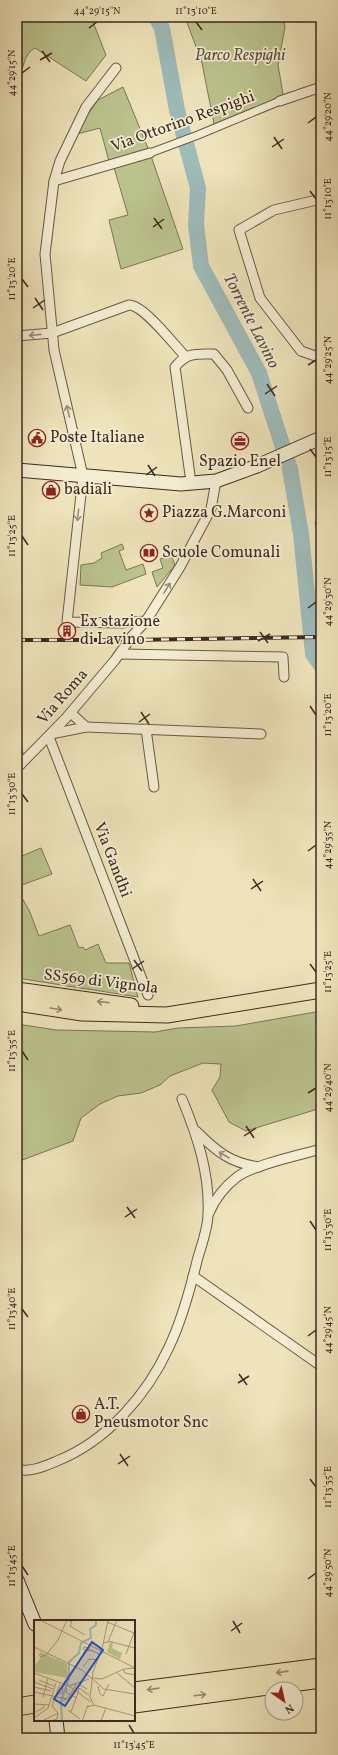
<svg xmlns="http://www.w3.org/2000/svg" width="338" height="1755" font-family="Vollkorn,serif">
<style>
.green{fill:#bbc38e;stroke:#7c7658}
.lines{fill:none;stroke-linecap:round;stroke-linejoin:round}
.river{stroke:#9ebbba;stroke-width:16}
.pedestrian-casing{stroke:#6a5847;stroke-width:9}
.minor-casing{stroke:#6a5847;stroke-width:11}
.secondary-casing{stroke:#3e2a21;stroke-width:15}
.trunk-casing{stroke:#3e2a21;stroke-width:17}
.motorway-casing{stroke:#3e2a21;stroke-width:19}
.pedestrian{stroke:#f4edd2;stroke-width:7}
.minor{stroke:#f4edd2;stroke-width:9}
.secondary{stroke:#f4edd2;stroke-width:13}
.trunk{stroke:#eee3ba;stroke-width:15}
.motorway{stroke:#eee3ba;stroke-width:17}
.rail-casing{stroke:#3e2a21;stroke-width:4}
.rail{stroke:#f4edd2;stroke-width:2.5;stroke-dasharray:8;stroke-linecap:butt}
.oneway{stroke:#998c7a}
.oneway2{stroke:#96866e}
.ticks{fill:none;stroke:#3e2a21;stroke-width:1.5}
.labels{text-anchor:middle;dominant-baseline:central;stroke-width:3.5;stroke-linejoin:round;paint-order:stroke}
.park-label{font-size:16px;font-style:italic;fill:#5d503c;stroke:#f4edd2}
.street-label{font-size:16px;fill:#3e2a21;stroke:#f4edd2}
.poi-label{font-size:16px;fill:#3e2a21;stroke:#f4edd2;text-anchor:start}
.water-label{font-size:17px;font-style:italic;fill:#564e47;stroke:#f4edd2}
.inset-river{fill:none;stroke:#9ebbba;stroke-width:2}
.inset-road{fill:none;stroke:#a8997d;stroke-width:1}
.view{fill:#1d4ed8;fill-opacity:0.15;stroke:#1d4ed8;stroke-width:2}
.inset-edge{fill:none;stroke:#3e2a21;stroke-width:2}
.neatline{fill:none;stroke:#3e2a21;stroke-width:1.5}
.ticks-label{font-size:10px;text-anchor:middle;fill:#3e2a21}
</style>
<rect width="100%" height="100%" fill="#eee3ba"/>
<filter id="stains"><feTurbulence type="fractalNoise" baseFrequency=".005" numOctaves="4"/><feColorMatrix values="0 0 0 0 .2 0 0 0 0 .09 0 0 0 0 .02 0 0 0 .5 -.17"/></filter>
<radialGradient id="worn" r=".72"><stop offset=".6" stop-color="#630" stop-opacity="0"/><stop offset="1" stop-color="#630" stop-opacity=".3"/></radialGradient>
<g class="green">
<path d="M 17,17 L 91,17 L 106,55 L 86,81 L 35,48 C 24,54 25,64 20,74 L 17,74 Z"/>
<path d="M 185,17 L 283,17 L 285,27 L 278,65 L 284,100 L 215,129 L 202,63 Z"/>
<path d="M 123,87 L 150,153 L 183,249 L 121,269 L 109,220 L 128,215 L 113,164 L 110,165 L 100,128 L 77,134 L 82,123 L 98,100 Z"/>
<path d="M 321,515 L 321,550 L 315,522 Z"/>
<path d="M 122,544 L 124,549 L 119,551 L 126,570 L 143,564 L 146,574 L 112,587 L 80,585 L 81,565 L 94,563 L 102,558 L 101,553 Z"/>
<path d="M 171,555 L 175,565 L 157,587 L 152,572 L 163,568 L 160,559 Z"/>
<path d="M 41,848 L 52,874 L 22,885 L 22,898 L 29,910 L 39,936 L 70,925 L 79,948 L 83,947 L 85,950 L 98,944 L 106,963 L 129,963 L 138,997 L 17,978 L 17,858 Z"/>
<path d="M 321,1011 L 321,1108 L 246,1131 L 229,1122 L 212,1090 L 220,1077 L 221,1064 L 203,1063 L 170,1076 L 160,1085 L 141,1093 L 118,1096 L 100,1104 L 81,1118 L 73,1141 L 17,1162 L 17,1024 L 56,1030 L 155,1032 L 178,1028 L 236,1026 Z"/>
</g>
<g class="lines">
<path class="river" d="M 156,17 L 162,28 L 177,110 L 198,188 L 196,225 L 201,266 L 259,373 L 290,469 L 301,534 L 313,654 L 321,665"/>
<defs>
<path id="pedestrian" d="M 150,153 L 198,135 L 280,101"/>
<g id="minor">
<path d="M 116,68 L 86,107 L 60,161 L 54,181 L 45,254 L 54,350 L 83,476 L 67,622 L 121,623 L 146,621"/>
<path d="M 280,101 L 321,87"/>
<path d="M 54,181 L 150,153"/>
<path d="M 321,199 L 274,210 L 239,230 L 260,298 L 301,351 L 321,358"/>
<path d="M 17,336 L 52,333 L 129,305 C 144,305 174,345 186,357"/>
<path d="M 190,475 L 175,367 C 187,352 196,354 214,354 L 227,370 L 248,408"/>
<path d="M 120,654 L 283,657 L 284,677"/>
<path d="M 86,727 L 261,734"/>
<path d="M 146,729 L 154,787"/>
<path d="M 51,734 L 86,727 L 71,713"/>
<path d="M 49,737 L 148,995"/>
<path d="M 17,751 L 21,764"/>
<path d="M 17,768 L 66,718 L 115,660 L 132,636 L 146,621 L 180,567 L 211,509 L 216,481"/>
<path d="M 196,1131 C 216,1151 230,1163 259,1167"/>
<path d="M 209,1213 C 215,1199 224,1187 237,1177 C 253,1165 300,1155 321,1149"/>
<path d="M 193,1276 L 321,1366"/>
<path d="M 17,1469 C 30,1473 45,1466 57,1461 C 107,1441 147,1395 169,1347 C 182,1320 190,1290 197,1261 C 201,1246 208,1229 208,1214 C 210,1174 197,1135 182,1099"/>
</g>
<g id="secondary">
<path d="M 17,470 L 181,484 L 216,481 L 257,466 L 321,438"/>
<path d="M 17,1580 L 35,1624"/>
<path d="M 56,1720 L 58,1738"/>
</g>
<g id="trunk">
<path d="M 17,990 L 131,1006"/>
<path d="M 17,1003 L 82,1013 L 167,1015 L 321,990"/>
</g>
<g id="motorway">
<path d="M 134,1691 L 321,1667"/>
<path d="M 134,1704 L 321,1679"/>
<path d="M 17,1707 L 35,1704"/>
</g>
</defs>
<use href="#pedestrian" class="pedestrian-casing"/>
<use href="#minor" class="minor-casing"/>
<use href="#secondary" class="secondary-casing"/>
<use href="#trunk" class="trunk-casing"/>
<use href="#motorway" class="motorway-casing"/>
<use href="#pedestrian" class="pedestrian"/>
<use href="#minor" class="minor"/>
<use href="#secondary" class="secondary"/>
<use href="#trunk" class="trunk"/>
<use href="#motorway" class="motorway"/>
<defs>
<path id="rail" d="M 17,640 L 129,640 L 321,637"/>
</defs>
<use href="#rail" class="rail-casing"/>
<use href="#rail" class="rail"/>
</g>
<defs><path id="oneway-shaft" d="M-6 0H5M1.5-3L5.5 0L1.5 3" fill="none" stroke-width="1.6" stroke-linecap="round" stroke-linejoin="round"/></defs>
<g class="oneway">
<use href="#oneway-shaft" transform="translate(35 335) rotate(174)"/>
<use href="#oneway-shaft" transform="translate(68 411) rotate(-103)"/>
<use href="#oneway-shaft" transform="translate(78 515) rotate(96)"/>
<use href="#oneway-shaft" transform="translate(167 588) rotate(-58)"/>
<use href="#oneway-shaft" transform="translate(224 1155) rotate(-150)"/>
</g>
<g class="oneway2">
<use href="#oneway-shaft" transform="translate(103 1002) rotate(-174)"/>
<use href="#oneway-shaft" transform="translate(56 1009) rotate(9)"/>
<use href="#oneway-shaft" transform="translate(282 1672) rotate(172)"/>
<use href="#oneway-shaft" transform="translate(153 1689) rotate(172)"/>
<use href="#oneway-shaft" transform="translate(200 1695) rotate(-7)"/>
</g>
<path class="ticks" d="M 196,22 L 202,30M 89,28 L 97,22M 42,51 L 50,62M 40,60 L 52,53M 22,73 L 30,67M 308,123 L 316,117M 274,137 L 282,149M 272,147 L 284,139M 310,191 L 316,199M 154,218 L 162,229M 153,227 L 164,219M 22,279 L 28,287M 35,298 L 43,310M 33,308 L 45,300M 308,365 L 316,360M 267,384 L 275,396M 265,394 L 277,386M 310,449 L 316,457M 148,465 L 155,476M 146,475 L 157,467M 22,536 L 28,545M 308,608 L 316,602M 260,632 L 268,643M 258,641 L 270,634M 310,706 L 316,715M 141,712 L 149,724M 139,722 L 150,714M 22,794 L 28,802M 308,851 L 316,845M 253,879 L 261,891M 251,889 L 263,881M 134,960 L 142,971M 310,964 L 316,972M 132,969 L 144,961M 22,1051 L 28,1060M 308,1093 L 316,1088M 246,1126 L 254,1138M 244,1136 L 256,1128M 127,1207 L 135,1218M 125,1217 L 137,1209M 310,1221 L 316,1230M 22,1309 L 28,1317M 308,1336 L 316,1330M 239,1374 L 247,1385M 238,1383 L 249,1376M 120,1454 L 128,1466M 118,1464 L 130,1456M 310,1479 L 316,1487M 22,1566 L 28,1575M 308,1579 L 316,1573M 233,1621 L 240,1633M 231,1631 L 242,1623M 129,1725 L 134,1733"/>
<defs>
<symbol id="civic-ring" viewBox="-11 -11 22 22"><circle r="9.5" fill="#f4edd2" stroke="#8f2418" stroke-width="1.5"/><path d="M-.6-6.5H3V-4.5H.6V-3L4-1V1h2V6H-6V1h2V-1L-.6-3ZM-1.2 2.5V6h2.4V2.5Z" fill="#8f2418"/></symbol>
<symbol id="office-ring" viewBox="-11 -11 22 22"><circle r="9.5" fill="#f4edd2" stroke="#8f2418" stroke-width="1.5"/><path d="M-6-3h4V-5.5h4V-3h4V5H-6ZM-1-4.5V-3h2v-1.5ZM-6 0V1H6V0Z" fill="#8f2418"/></symbol>
<symbol id="shop-ring" viewBox="-11 -11 22 22"><circle r="9.5" fill="#f4edd2" stroke="#8f2418" stroke-width="1.5"/><path d="M-5-2.5h2.3a2.7 3.5 0 0 1 5.4 0H5L5.5 6h-11ZM-1.5-2.5h3a1.5 2.3 0 0 0-3 0Z" fill="#8f2418"/></symbol>
<symbol id="sight-ring" viewBox="-11 -11 22 22"><circle r="9.5" fill="#f4edd2" stroke="#8f2418" stroke-width="1.5"/><path d="M0-6L1.8-2.2L6-1.7L2.9 1.2L3.7 5.4L0 3.3L-3.7 5.4L-2.9 1.2L-6-1.7L-1.8-2.2Z" fill="#8f2418"/></symbol>
<symbol id="library-ring" viewBox="-11 -11 22 22"><circle r="9.5" fill="#f4edd2" stroke="#8f2418" stroke-width="1.5"/><path d="M-6-4Q-3-5.5-.7-3.5V5Q-3 3-6 4ZM6-4Q3-5.5 .7-3.5V5Q3 3 6 4Z" fill="#8f2418"/></symbol>
<symbol id="building-ring" viewBox="-11 -11 22 22"><circle r="9.5" fill="#f4edd2" stroke="#8f2418" stroke-width="1.5"/><path d="M-4-6H4V6H1V3H-1V6H-4ZM-2.5-4.3h1.7v1.8h-1.7ZM.8-4.3h1.7v1.8H.8ZM-2.5-1h1.7V.8h-1.7ZM.8-1h1.7V.8H.8Z" fill="#8f2418"/></symbol>
</defs>
<g fill-rule="evenodd">
<use href="#civic-ring" x="27" y="428" width="20" height="20"/>
<use href="#office-ring" x="230" y="431" width="20" height="20"/>
<use href="#shop-ring" x="41" y="480" width="20" height="20"/>
<use href="#sight-ring" x="139" y="503" width="20" height="20"/>
<use href="#library-ring" x="139" y="543" width="20" height="20"/>
<use href="#building-ring" x="57" y="621" width="20" height="20"/>
<use href="#shop-ring" x="71" y="1404" width="20" height="20"/>
</g>
<g class="labels">
<g class="park-label">
<text x="240" y="56">Parco Respighi</text>
</g>
<g class="street-label">
<text transform="translate(183 122) rotate(-20)">Via Ottorino Respighi</text>
<text transform="translate(63 697) rotate(-49)">Via Roma</text>
<text transform="translate(112 860) rotate(69)">Via Gandhi</text>
<text transform="translate(101 982) rotate(7)">SS569 di Vignola</text>
</g>
<g class="poi-label">
<text x="50" y="438">Poste Italiane</text>
<text x="240" y="462" text-anchor="middle">Spazio Enel</text>
<text x="64" y="490">badiali</text>
<text x="162" y="513">Piazza G.Marconi</text>
<text x="162" y="553">Scuole Comunali</text>
<text x="80" y="622">Ex stazione<tspan x="80" dy="18">di Lavino</tspan></text>
<text x="94" y="1405">A.T.<tspan x="94" dy="18">Pneusmotor Snc</tspan></text>
</g>
<g class="water-label">
<text transform="translate(251 321) rotate(63)">Torrente Lavino</text>
</g>
</g>
<g transform="translate(34 1620)">
<rect width="101" height="101" fill="#eee3ba"/>
<path d="M 76,22 L 79,23 L 78,28 L 88,33 L 86,39 L 73,32 ZM 6,32 L 33,44 L 34,58 L 0,52 L 0,47 L 7,37 L 4,36 Z" fill="#bbc38e"/>
<path class="inset-river" d="M 28,101 L 27,82 L 35,58 L 35,42 L 45,33 L 47,23 L 57,18 L 56,9 L 62,5 L 62,0"/>
<path class="inset-road" d="M 6,0 L 101,48M 34,0 L 38,2 L 36,6 L 51,15M 73,2 L 100,13M 74,21 L 101,28M 69,23 L 74,22 L 83,0M 0,27 L 48,50 L 70,69 L 101,74M 60,31 L 50,30 L 50,27 L 51,27 L 61,32 L 64,33 L 64,35M 92,34 L 101,10M 6,37 L 12,35 L 24,20 L 33,0M 49,47 L 55,39 L 63,40M 89,49 L 91,53 L 101,55M 0,53 L 35,66 L 57,82M 83,53 L 101,68M 59,58 L 68,59 L 90,49 L 101,48M 5,60 L 20,66M 47,61 L 46,65 L 53,69M 0,62 L 19,69M 35,66 L 55,59M 64,66 L 66,74 L 69,76 L 75,64M 0,67 L 17,71M 32,68 L 33,73 L 43,78M 0,72 L 33,79M 23,72 L 28,74 L 29,66M 44,73 L 45,68 L 55,75M 9,77 L 14,58M 29,81 L 35,77 L 42,65 L 40,63M 0,84 L 16,85M 60,85 L 56,77 L 59,52 L 69,25 L 74,0M 18,86 L 26,64M 53,87 L 60,85 L 101,96M 34,90 L 46,99M 37,92 L 44,73M 0,93 L 9,88 L 10,85M 0,98 L 14,88 L 22,63M 10,100 L 24,93M 17,101 L 23,99 L 24,93 L 18,86M 48,101 L 54,85M 67,101 L 72,88"/>
<path class="view" d="M 58,22 L 69,30 L 31,86 L 20,79 Z"/>
<rect width="101" height="101" class="inset-edge"/>
</g>
<rect width="338" height="1755" fill="none" stroke="#eee3ba" stroke-width="44"/>
<g transform="translate(284 1701) rotate(146)"><circle r="19" fill="#f4edd2" stroke="#ab9f8b"/>
<path d="M0-3L7 15L0 10L-7 15Z" fill="#8f2418"/>
<text y="-6" font-size="11" font-weight="bold" text-anchor="middle" fill="#3e2a21">N</text>
</g>
<rect x="22" y="22" width="294" height="1711" class="neatline"/>
<g class="ticks-label">
<text x="97" y="14">44°29'15"N</text>
<text x="196" y="14">11°13'10"E</text>
<text transform="translate(11 73) rotate(-90)" y="4">44°29'15"N</text>
<text transform="translate(327 117) rotate(-90)" y="4">44°29'20"N</text>
<text transform="translate(327 199) rotate(-90)" y="4">11°13'10"E</text>
<text transform="translate(11 279) rotate(-90)" y="4">11°13'20"E</text>
<text transform="translate(327 360) rotate(-90)" y="4">44°29'25"N</text>
<text transform="translate(327 457) rotate(-90)" y="4">11°13'15"E</text>
<text transform="translate(11 536) rotate(-90)" y="4">11°13'25"E</text>
<text transform="translate(327 602) rotate(-90)" y="4">44°29'30"N</text>
<text transform="translate(327 715) rotate(-90)" y="4">11°13'20"E</text>
<text transform="translate(11 794) rotate(-90)" y="4">11°13'30"E</text>
<text transform="translate(327 845) rotate(-90)" y="4">44°29'35"N</text>
<text transform="translate(327 972) rotate(-90)" y="4">11°13'25"E</text>
<text transform="translate(11 1051) rotate(-90)" y="4">11°13'35"E</text>
<text transform="translate(327 1088) rotate(-90)" y="4">44°29'40"N</text>
<text transform="translate(327 1230) rotate(-90)" y="4">11°13'30"E</text>
<text transform="translate(11 1309) rotate(-90)" y="4">11°13'40"E</text>
<text transform="translate(327 1330) rotate(-90)" y="4">44°29'45"N</text>
<text transform="translate(327 1487) rotate(-90)" y="4">11°13'35"E</text>
<text transform="translate(11 1566) rotate(-90)" y="4">11°13'45"E</text>
<text transform="translate(327 1573) rotate(-90)" y="4">44°29'50"N</text>
<text x="134" y="1748">11°13'45"E</text>
</g>
<rect width="100%" height="100%" filter="url(#stains)"/>
<rect width="100%" height="100%" fill="url(#worn)"/>
</svg>
